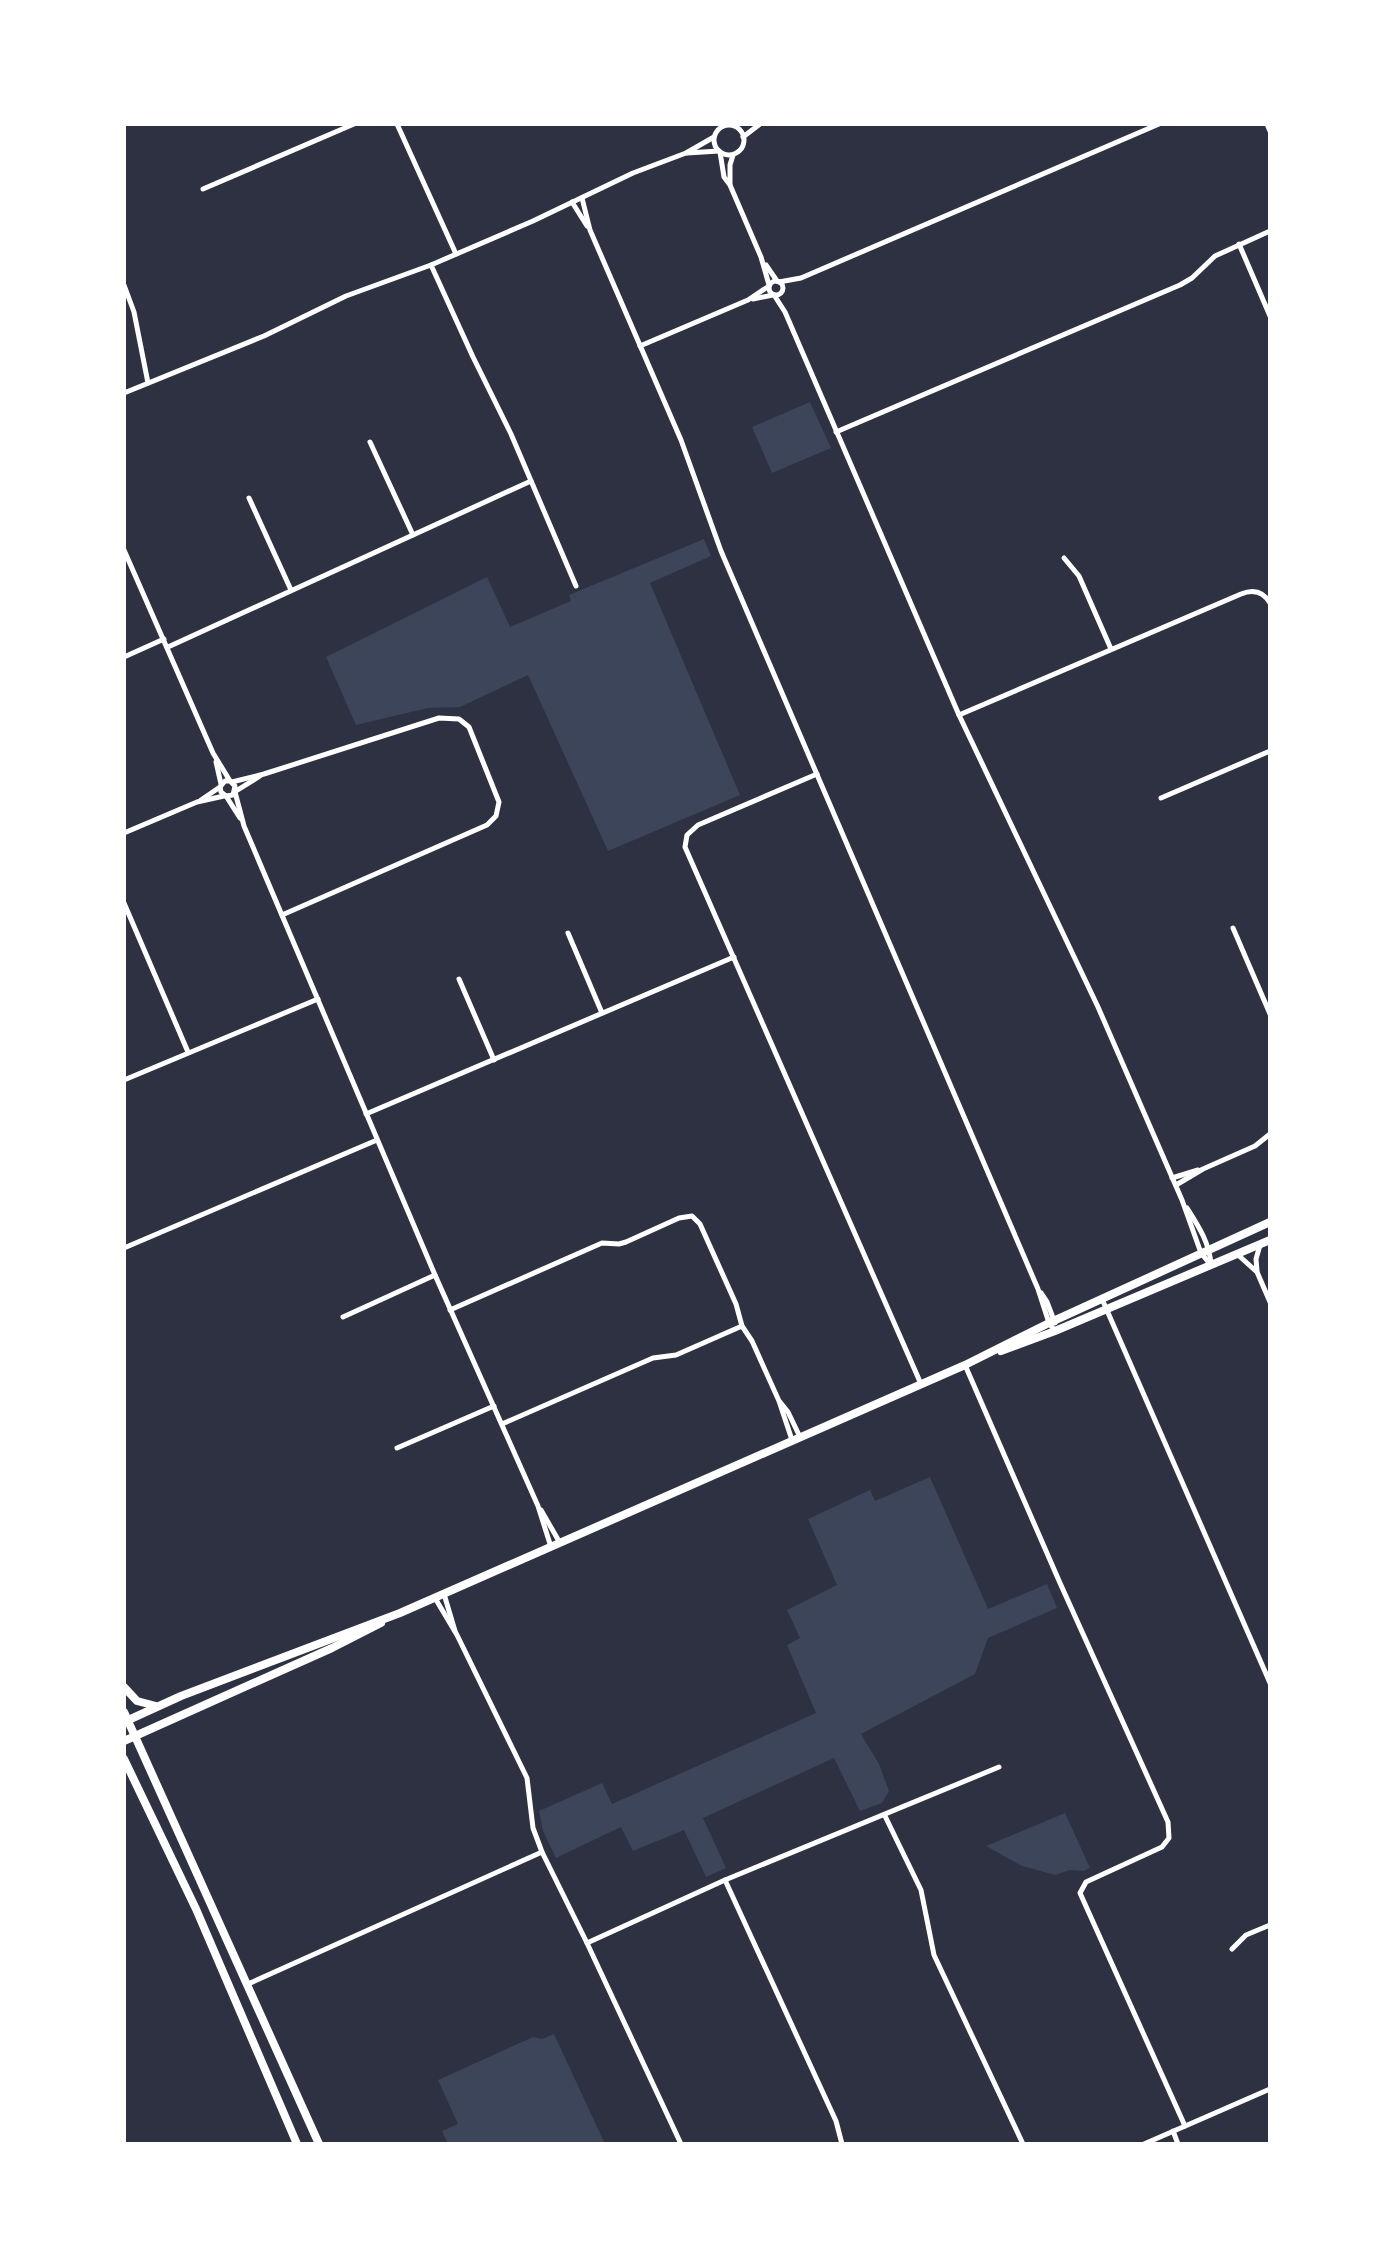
<svg xmlns="http://www.w3.org/2000/svg" width="1394" height="2268" font-family="Manrope,sans-serif">
<style>
.green{fill:#3c4559}
.lines{fill:none;stroke-linecap:round;stroke-linejoin:round}
.minor{stroke:#fff;stroke-width:5}
.primary{stroke:#fff;stroke-width:8}
</style>
<rect width="100%" height="100%" fill="#2d3142"/>
<g class="green">
<path d="M 810,402 L 831,448 L 772,473 L 752,427 Z"/>
<path d="M 704,539 L 711,556 L 650,583 L 740,795 L 608,851 L 528,675 L 460,707 L 428,708 L 356,725 L 326,657 L 487,577 L 510,627 L 571,601 L 569,595 Z"/>
<path d="M 930,1477 L 988,1609 L 1047,1584 L 1057,1608 L 988,1638 L 975,1674 L 861,1734 L 879,1764 L 889,1791 L 882,1803 L 860,1811 L 834,1758 L 703,1818 L 726,1868 L 706,1877 L 684,1830 L 633,1851 L 621,1827 L 556,1858 L 543,1831 L 539,1811 L 602,1783 L 612,1804 L 816,1713 L 787,1645 L 800,1638 L 787,1610 L 837,1585 L 808,1519 L 870,1490 L 875,1501 Z"/>
<path d="M 1065,1813 L 1090,1868 L 1084,1871 L 1070,1870 L 1055,1875 L 1022,1866 L 986,1846 Z"/>
<path d="M 554,2034 L 605,2144 L 448,2144 L 442,2131 L 458,2124 L 438,2080 L 533,2037 L 542,2039 Z"/>
</g>
<g class="lines">
<g class="minor">
<path d="M 397,124 L 456,254"/>
<path d="M 1267,124 L 1270,131"/>
<circle cx="729" cy="140" r="15"/>
<path d="M 743,137 L 760,124"/>
<path d="M 720,152 L 724,177 L 730,185 L 761,257 L 769,285"/>
<path d="M 687,153 L 719,151"/>
<path d="M 730,184 L 730,165 L 733,155"/>
<path d="M 203,189 L 354,124"/>
<path d="M 582,198 L 590,230 L 681,440 L 721,551 L 1038,1289 L 1049,1323 L 1055,1331"/>
<path d="M 572,202 L 587,226"/>
<path d="M 1239,244 L 1270,316"/>
<path d="M 431,265 L 473,357 L 511,434 L 576,586"/>
<path d="M 766,265 L 777,281"/>
<circle cx="776" cy="288" r="7"/>
<path d="M 779,282 L 801,278 L 1159,124"/>
<path d="M 124,285 L 134,312 L 148,383"/>
<path d="M 774,295 L 785,312 L 959,715 L 1098,1007 L 1182,1200 L 1201,1253 L 1210,1264"/>
<path d="M 753,299 L 773,295"/>
<path d="M 640,346 L 748,300 L 769,286"/>
<path d="M 124,393 L 264,336 L 346,296 L 431,265 L 533,221 L 633,173 L 686,153 L 714,137"/>
<path d="M 836,432 L 1180,285 L 1192,278 L 1215,256 L 1270,231"/>
<path d="M 370,442 L 413,535"/>
<path d="M 249,498 L 291,590"/>
<path d="M 124,550 L 213,753 L 230,781 L 235,786 L 233,795 L 226,796 L 221,792 L 220,787 L 225,781 L 230,781"/>
<path d="M 1064,558 L 1079,576 L 1111,649"/>
<path d="M 168,647 L 531,481"/>
<path d="M 124,657 L 164,639"/>
<path d="M 959,715 L 1241,594 C 1253,589 1263,591 1270,603"/>
<path d="M 216,762 L 221,784"/>
<path d="M 817,774 L 698,825 L 687,835 L 685,847 L 921,1384"/>
<path d="M 232,782 L 264,774 L 439,718 L 459,719 L 469,727 L 499,802 L 496,816 L 487,825 L 282,915"/>
<path d="M 236,791 L 260,776"/>
<path d="M 235,792 L 244,826 L 435,1275 L 538,1506 L 551,1547"/>
<path d="M 226,796 L 240,818"/>
<path d="M 1161,798 L 1270,751"/>
<path d="M 201,800 L 220,787"/>
<path d="M 124,833 L 197,802 L 224,796"/>
<path d="M 124,903 L 188,1052"/>
<path d="M 1233,928 L 1270,1014"/>
<path d="M 568,933 L 602,1013"/>
<path d="M 459,979 L 494,1060"/>
<path d="M 124,1080 L 318,999"/>
<path d="M 366,1114 L 734,957"/>
<path d="M 1172,1178 L 1198,1170"/>
<path d="M 1176,1185 L 1203,1169 L 1255,1146 L 1270,1134"/>
<path d="M 1187,1208 C 1199,1227 1209,1242 1211,1264"/>
<path d="M 124,1248 L 377,1140"/>
<path d="M 1237,1254 L 1257,1272 L 1270,1302"/>
<path d="M 1257,1271 L 1256,1259 L 1260,1245"/>
<path d="M 1041,1293 L 1047,1302 L 1055,1323"/>
<path d="M 1102,1299 L 1270,1683"/>
<path d="M 450,1310 L 602,1243 L 619,1244 L 626,1242 L 679,1218 L 692,1216 L 700,1224 L 736,1304 L 742,1326 L 752,1341 L 779,1401 L 792,1440"/>
<path d="M 343,1317 L 435,1275"/>
<path d="M 965,1365 L 1060,1583 L 1168,1822 L 1169,1838 L 1162,1847 L 1086,1882 L 1080,1893 L 1185,2126"/>
<path d="M 780,1402 L 788,1412 L 800,1437"/>
<path d="M 502,1424 L 653,1358 L 676,1355 L 742,1326"/>
<path d="M 397,1448 L 494,1406"/>
<path d="M 541,1510 L 560,1543"/>
<path d="M 444,1594 L 455,1631"/>
<path d="M 435,1598 L 457,1635 L 527,1778 L 533,1828 L 542,1852 L 587,1943 L 681,2144"/>
<path d="M 885,1816 L 921,1890 L 934,1955 L 1023,2144"/>
<path d="M 725,1880 L 836,2121 L 842,2144"/>
<path d="M 587,1943 L 725,1880 L 999,1767"/>
<path d="M 1232,1949 L 1246,1935 L 1270,1925"/>
<path d="M 248,1984 L 542,1852"/>
<path d="M 1173,2131 L 1178,2144"/>
<path d="M 1144,2144 L 1270,2089"/>
</g>
<g class="primary">
<path d="M 1001,1351 L 1055,1331 L 1270,1240"/>
<path d="M 124,1687 L 137,1701 L 156,1706"/>
<path d="M 124,1712 L 319,2144"/>
<path d="M 124,1722 L 181,1696 L 400,1613 L 965,1365 L 1049,1323 L 1270,1222"/>
<path d="M 124,1741 L 332,1648 L 381,1623"/>
<path d="M 124,1759 L 196,1909 L 297,2144"/>
</g>
</g>
<rect width="1394" height="2268" fill="none" stroke="#ffffff" stroke-width="252"/>
</svg>
